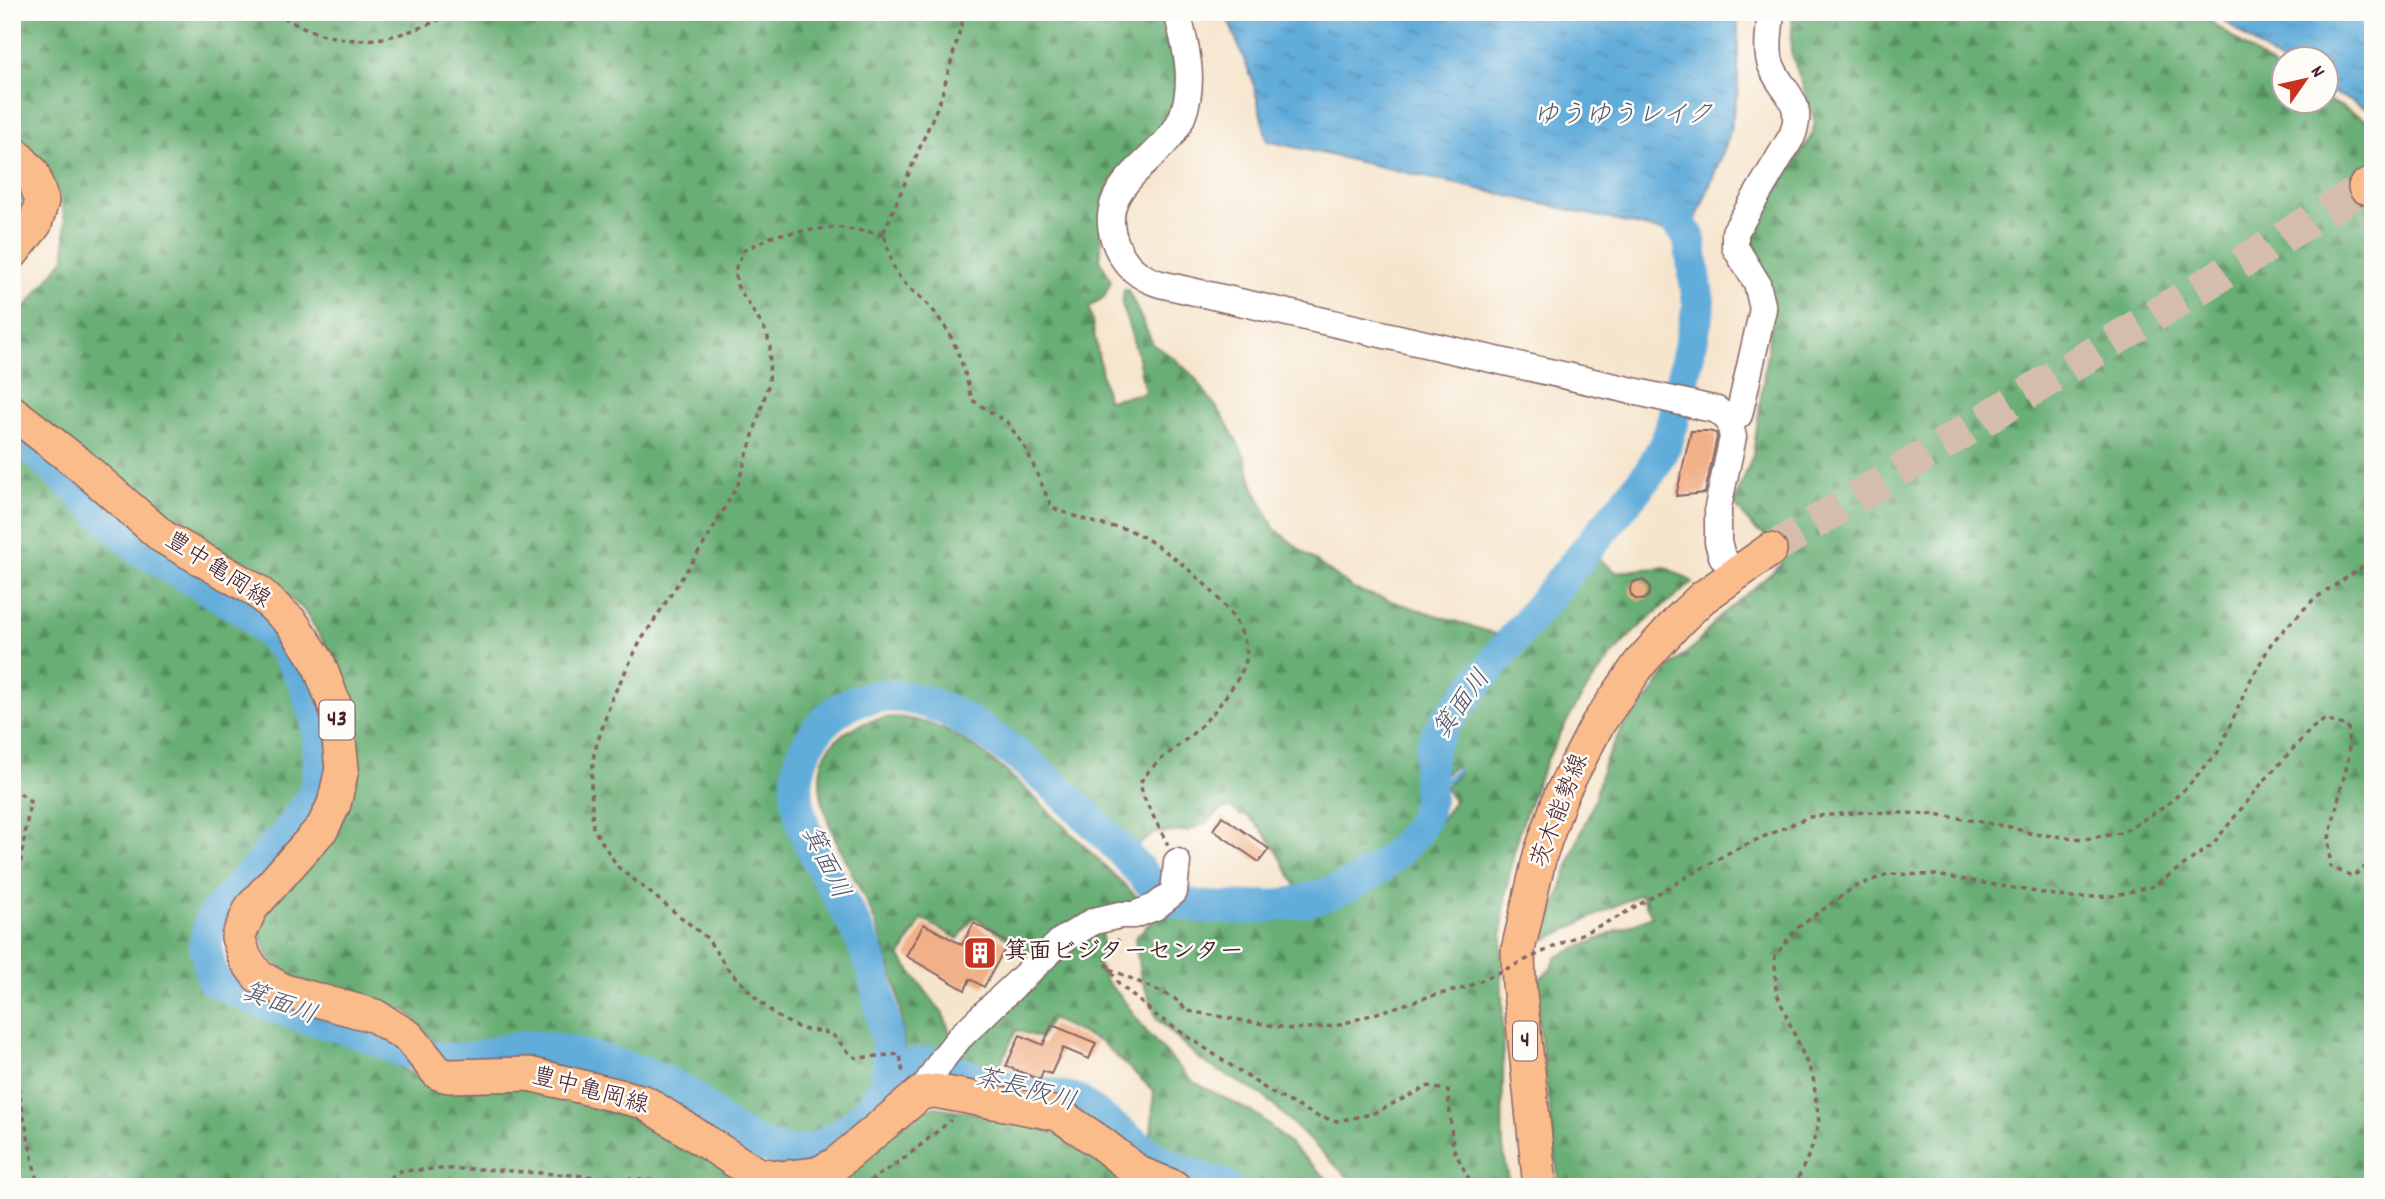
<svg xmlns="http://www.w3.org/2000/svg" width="2385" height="1199" font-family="Dekko,'Klee One',sans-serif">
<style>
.forest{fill:url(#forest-firs);stroke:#586650;stroke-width:2}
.water{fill:url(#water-ripples);stroke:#566682;stroke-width:2}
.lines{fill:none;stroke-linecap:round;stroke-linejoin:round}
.stream{stroke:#61acda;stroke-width:5}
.river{stroke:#61acda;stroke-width:33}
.building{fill:#f1b188}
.major-tunnel{stroke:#d4bdad;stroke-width:33;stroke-dasharray:33 17;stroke-linecap:butt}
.minor-casing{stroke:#866464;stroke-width:29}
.major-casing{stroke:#866464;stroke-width:36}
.path{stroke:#866464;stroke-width:3.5;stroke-dasharray:5 5;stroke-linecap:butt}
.minor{stroke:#fff;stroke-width:26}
.major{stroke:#fabc8b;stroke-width:33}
.path-bridge{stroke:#866464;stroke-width:3.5;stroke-dasharray:5 5;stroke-linecap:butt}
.labels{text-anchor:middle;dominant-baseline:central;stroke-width:5;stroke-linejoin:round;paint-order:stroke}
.shield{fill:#fdfcf7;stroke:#806168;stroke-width:2}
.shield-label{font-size:23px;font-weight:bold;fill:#4a1f2b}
.street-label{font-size:24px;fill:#4a1f2b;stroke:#fdfcf7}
.poi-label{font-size:24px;font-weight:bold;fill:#4a1f2b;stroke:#fdfcf7;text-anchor:start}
.water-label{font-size:26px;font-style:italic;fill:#535771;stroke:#fdfcf7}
</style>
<defs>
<pattern id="forest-firs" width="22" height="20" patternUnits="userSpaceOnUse" patternTransform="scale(1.75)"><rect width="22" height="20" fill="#67ae74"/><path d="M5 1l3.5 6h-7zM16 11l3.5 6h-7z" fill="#578d5f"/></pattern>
<pattern id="water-ripples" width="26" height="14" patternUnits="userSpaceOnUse" patternTransform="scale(1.75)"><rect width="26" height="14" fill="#61acda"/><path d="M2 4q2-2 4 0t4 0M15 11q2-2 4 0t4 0" fill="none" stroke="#528bb1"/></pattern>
</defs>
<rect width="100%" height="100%" fill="#fdfcf7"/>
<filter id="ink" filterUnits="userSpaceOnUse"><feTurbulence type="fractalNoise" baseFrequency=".0143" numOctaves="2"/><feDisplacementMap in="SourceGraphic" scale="14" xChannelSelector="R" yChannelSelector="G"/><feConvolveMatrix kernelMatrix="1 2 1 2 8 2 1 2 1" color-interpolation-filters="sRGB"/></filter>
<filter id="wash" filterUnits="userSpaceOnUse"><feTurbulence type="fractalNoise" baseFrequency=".00686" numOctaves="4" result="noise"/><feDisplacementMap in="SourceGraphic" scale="28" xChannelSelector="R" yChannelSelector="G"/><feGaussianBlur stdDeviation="1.57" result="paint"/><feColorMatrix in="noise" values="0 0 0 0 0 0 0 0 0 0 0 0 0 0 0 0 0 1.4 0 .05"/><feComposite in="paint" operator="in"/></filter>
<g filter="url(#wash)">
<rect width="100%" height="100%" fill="#f6e5cd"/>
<g class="forest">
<path d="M 12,12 L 1167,12 L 1180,63 L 1173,111 L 1155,137 L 1112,179 L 1104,198 L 1100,260 L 1111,281 L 1104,297 L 1089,307 L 1107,400 L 1145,393 L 1137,353 L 1122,304 L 1124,290 L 1128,290 L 1153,344 L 1175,359 L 1194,377 L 1224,418 L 1245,457 L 1253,486 L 1274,528 L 1298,548 L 1353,589 L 1499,635 C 1478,662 1440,702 1426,733 C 1414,758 1421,781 1414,806 C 1407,835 1361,870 1335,882 C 1323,887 1311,889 1299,892 C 1284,863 1272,836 1246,815 L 1241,816 L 1233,809 L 1224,808 L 1207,822 L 1189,831 L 1155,833 L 1116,861 C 1058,805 923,649 836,725 C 817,741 804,766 808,791 C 811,816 828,842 838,865 C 865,922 886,978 894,1041 C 896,1052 900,1067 898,1078 C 896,1088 890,1098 884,1106 L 825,1157 L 778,1166 L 526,1063 L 439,1046 L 407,1011 L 293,978 L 269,957 L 260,935 L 263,917 L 344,809 L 350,705 L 341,670 L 303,609 L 241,560 L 168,528 L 12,397 L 12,324 L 65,258 L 65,220 L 60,196 L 43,165 L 12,140 Z"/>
<path d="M 1793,12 L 2198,12 L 2283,74 L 2284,102 L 2326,102 L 2326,99 L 2373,123 L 2373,166 L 2356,179 L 2373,211 L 2373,1187 L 1559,1187 L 1534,983 L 1551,969 L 1556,957 L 1652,916 L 1640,894 L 1545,940 L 1573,852 L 1594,801 L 1604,763 L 1622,728 L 1650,696 L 1668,669 L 1697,644 L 1718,618 L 1782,564 L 1764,535 L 1754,529 L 1734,503 L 1753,455 L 1773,309 L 1749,245 L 1753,228 L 1812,135 L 1815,122 L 1791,52 Z"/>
<path d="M 12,453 L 16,454 L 136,557 L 243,625 L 275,654 L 296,686 L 307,735 L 305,791 L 200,914 L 193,944 L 205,992 L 243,1007 L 369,1045 L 404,1070 L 437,1085 L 529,1085 L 618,1106 L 764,1187 L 12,1187 Z"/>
<path d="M 1598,558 L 1616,572 L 1665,567 L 1693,582 C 1665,605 1634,628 1611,657 C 1555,725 1512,825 1504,912 C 1499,958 1503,1004 1503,1050 C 1504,1081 1501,1113 1503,1145 C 1504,1159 1508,1173 1510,1187 L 1358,1187 L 1265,1097 L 1200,1060 L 1157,1019 L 1140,975 L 1135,938 L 1167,905 C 1239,930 1296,924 1362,888 C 1375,881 1388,875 1399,866 C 1421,849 1438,824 1454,801 L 1445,788 L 1459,772 L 1454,766 L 1440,780 L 1443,753 L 1452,732 L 1467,711 L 1550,610 L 1554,612 Z"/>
<path d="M 892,717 C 960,719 1013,778 1059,821 C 1086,848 1113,874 1141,901 L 1035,956 L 974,917 L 958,939 L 922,919 L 900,957 L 943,1014 L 952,1038 L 931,1070 L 905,1072 C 903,1045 903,1014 896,987 C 890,966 883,943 875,922 C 858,874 790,786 835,741 C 852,725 869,720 892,717 Z"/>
<path d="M 1101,929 L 1103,946 L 1098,963 L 1106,981 L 1122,998 L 1149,1035 L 1192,1081 L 1259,1116 L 1336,1187 L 1210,1187 L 1149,1165 L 1154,1091 L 1101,1042 L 1051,1019 L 1040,1038 L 1016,1030 L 996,1074 L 1063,1088 L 1063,1105 L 991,1093 L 940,1074 L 1069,949 Z"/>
<path d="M 935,1107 L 1029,1120 L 1092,1153 L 1138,1187 L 812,1187 L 926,1109 Z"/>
</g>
<g class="water">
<path d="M 1225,12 L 1738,12 L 1738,91 L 1728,139 L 1689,237 L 1267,141 L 1253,81 Z"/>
<path d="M 2213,12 L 2373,12 L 2373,112 L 2326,89 L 2326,60 L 2284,60 L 2283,65 Z"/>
</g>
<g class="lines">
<path class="stream" d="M 1430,797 L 1457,770"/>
<g class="river">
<path d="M 12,203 L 12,205"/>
<path d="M 12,437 L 37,452 L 139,548 L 249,613 L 284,648 L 305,683 L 317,721 L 320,756 L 316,793 L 291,828 L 211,920 L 205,946 L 213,980 C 231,988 249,997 267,1004 C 297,1016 329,1023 360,1033 C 376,1038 390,1046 405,1051 C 421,1057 446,1060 463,1059 C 485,1058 508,1047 530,1047 C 545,1048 563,1051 578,1055 C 615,1063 656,1074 688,1094 C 697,1100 702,1106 710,1113 C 728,1131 762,1149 787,1152 C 814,1154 838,1139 857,1122 C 892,1090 891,1070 884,1025 C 879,992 873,962 858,932 C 830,872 766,803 814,735 C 824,720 841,705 860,700 C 878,695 899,695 918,700 C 984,716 1080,806 1126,856 C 1139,869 1152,888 1168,897 C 1187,908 1214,908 1235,908 C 1301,908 1364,892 1410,839 C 1440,805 1423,784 1432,747 C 1435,737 1440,730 1446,721 L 1650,472 L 1667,441 L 1673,421 L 1699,306 L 1689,237 L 1661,203"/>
<path d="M 889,1073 L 907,1065 L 933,1063 L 983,1081 L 1076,1100 L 1141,1148 L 1169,1166 L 1226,1187"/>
</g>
</g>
<g id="blocks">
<g class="building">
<path d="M 1691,431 L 1708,431 L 1716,433 L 1717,437 L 1705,493 L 1676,496 Z"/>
<circle cx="1640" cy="590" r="10"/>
<path d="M 1222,816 L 1269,849 L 1259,862 L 1213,830 Z"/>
<path d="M 974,923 L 1008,943 L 984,987 L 970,979 L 965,990 L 906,956 L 924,924 L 962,945 Z"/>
<path d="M 1052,1025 L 1096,1043 L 1089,1059 L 1063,1048 L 1051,1074 L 1043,1071 L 1040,1080 L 1006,1066 L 1020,1035 L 1043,1045 Z"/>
</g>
</g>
</g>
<g filter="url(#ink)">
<use href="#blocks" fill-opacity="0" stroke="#866464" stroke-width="2"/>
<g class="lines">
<path class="major-tunnel" d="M 1770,550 L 2365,187"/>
<defs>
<g id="minor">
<path d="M 1177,12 C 1186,47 1196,82 1182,117 C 1163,164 1089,183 1117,247 C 1126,267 1140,278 1160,284 L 1717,410 L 1729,420 L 1733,437 L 1718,507 L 1718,542 L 1722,556 L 1735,574"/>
<path d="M 1730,422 L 1739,415 L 1763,309 L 1757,283 L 1735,247 L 1735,232 L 1792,136 C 1807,99 1779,92 1770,62 C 1766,47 1770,27 1771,12"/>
<path d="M 921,1093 L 944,1057 L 960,1037 L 1061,941 L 1094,921 L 1120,915 L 1134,915 L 1155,907 L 1174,892 L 1177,862"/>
</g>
<g id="major">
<path d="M 12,151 L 32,172 L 42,201 L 35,224 L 12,253"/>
<path d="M 2365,187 L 2373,184"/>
<path d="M 12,412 L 79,464 L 163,537 L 257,591 L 292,623 L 318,662 L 336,709 L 342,769 L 334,804 L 323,827 L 251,908 L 238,937 L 245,958 L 258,976 L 284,991 L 375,1016 L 409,1037 L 438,1073 L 448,1076 L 529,1074 L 644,1102 L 742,1165 L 758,1174 L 783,1178 L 817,1174 L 836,1164 L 921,1093 L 935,1091 L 1058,1114 L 1101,1143 L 1139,1173 L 1174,1187"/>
<path d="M 1540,1187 L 1519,983 L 1518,950 L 1540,855 L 1561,795 L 1597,725 L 1640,663 L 1680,619 L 1702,598 L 1770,550"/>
</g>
</defs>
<use href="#minor" class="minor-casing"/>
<use href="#major" class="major-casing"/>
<g class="path">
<path d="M 275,12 C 340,53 389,45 455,12"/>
<path d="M 965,12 L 941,98 L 883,234 C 888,245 891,262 895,270 C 903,286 918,293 929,306 C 955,334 963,364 972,400 L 1008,423 L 1027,451 L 1052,508 C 1068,514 1085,520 1103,525 C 1111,527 1121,527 1129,530 C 1164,544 1260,619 1245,664 C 1241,676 1230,690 1223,700 C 1214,713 1201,726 1190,736 C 1173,751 1152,763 1140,783 L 1143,796 L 1168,845"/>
<path d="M 883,234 L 835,227 L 775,235 L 744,250 L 736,267 L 736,284 L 767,333 L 770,347 L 769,383 L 738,484 L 709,536 L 640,642 L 612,698 L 594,753 L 591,784 L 593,828 L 618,867 L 707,938 L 727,968 L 757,999 L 778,1017 L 801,1029 L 824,1032 L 834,1036 L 851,1055 L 857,1058 L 900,1054 L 903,1074"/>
<path d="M 12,787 L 30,801 L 12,919"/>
<path d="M 1640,904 L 1732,851 L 1808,817 L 1864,812 L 1935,814 L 2010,827 L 2033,834 L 2084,839 L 2121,833 L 2164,807 L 2185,789 L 2218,752 L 2250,681 L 2272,642 L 2314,599 L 2373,560"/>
<path d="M 1119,939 L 1107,952 L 1105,962 L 1119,984 L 1157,1016 L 1272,1093 L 1317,1116 L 1337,1121 L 1372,1114 L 1429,1086 L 1448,1091 L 1453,1148 L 1470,1181 L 1516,1185"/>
<path d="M 1110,969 L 1174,998 L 1188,1011 L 1292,1029 L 1336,1026 L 1431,996"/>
<path d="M 12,1057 L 38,1187"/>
<path d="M 385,1187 L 391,1177 L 400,1171 L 434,1169 L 480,1169 L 677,1182 L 694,1187"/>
<path d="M 861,1187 L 906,1157 L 951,1120"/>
<path d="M 1794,1187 L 1811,1150 L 1819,1122 L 1813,1077 L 1776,992 L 1775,956 L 1796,929 L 1854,887 L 1888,874 L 1936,875 L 2072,898 L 2112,896 L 2154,886 L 2212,845 L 2263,782 L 2311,729 L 2324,720 L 2348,726 L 2349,756 L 2329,838 L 2330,866 L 2352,877 L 2373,861"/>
</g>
<use href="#minor" class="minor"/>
<use href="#major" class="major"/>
<path class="path-bridge" d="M 1431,996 L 1465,988 L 1616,918 L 1640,904"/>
</g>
</g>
<defs>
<symbol id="building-square" viewBox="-11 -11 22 22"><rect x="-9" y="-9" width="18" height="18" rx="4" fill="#c8321e" stroke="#fdfcf7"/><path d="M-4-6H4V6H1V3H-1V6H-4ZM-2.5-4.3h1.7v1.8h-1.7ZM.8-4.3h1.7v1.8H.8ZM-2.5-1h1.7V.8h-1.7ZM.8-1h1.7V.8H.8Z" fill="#fff"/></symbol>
</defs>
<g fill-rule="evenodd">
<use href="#building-square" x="961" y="934" width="38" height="38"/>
</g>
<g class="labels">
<g class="shield">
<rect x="319.5" y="700.5" width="35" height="39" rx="5"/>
<rect x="1513" y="1021.5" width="24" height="39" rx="5"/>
</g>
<g class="shield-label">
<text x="337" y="720">43</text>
<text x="1525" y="1041">4</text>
</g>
<g class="street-label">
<text transform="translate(217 571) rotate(33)">豊中亀岡線</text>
<text transform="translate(1561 811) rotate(-69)">茨木能勢線</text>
<text transform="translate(590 1092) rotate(15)">豊中亀岡線</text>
</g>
<g class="poi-label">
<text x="1004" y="953">箕面ビジターセンター</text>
</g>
<g class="water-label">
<text x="1623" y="116">ゆうゆうレイク</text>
<text transform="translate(1463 705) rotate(-54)">箕面川</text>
<text transform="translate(824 863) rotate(64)">箕面川</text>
<text transform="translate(279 1005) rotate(20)">箕面川</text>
<text transform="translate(1025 1091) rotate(15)">茶長阪川</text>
</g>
</g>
<rect width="2385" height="1199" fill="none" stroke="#fdfcf7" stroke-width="42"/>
<g transform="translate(2305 80) rotate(56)"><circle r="33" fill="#fdfcf7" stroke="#b5a4a5" stroke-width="2"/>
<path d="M0-5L12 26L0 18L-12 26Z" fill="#c8321e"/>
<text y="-10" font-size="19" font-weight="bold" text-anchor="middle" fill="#4a1f2b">N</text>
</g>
</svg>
